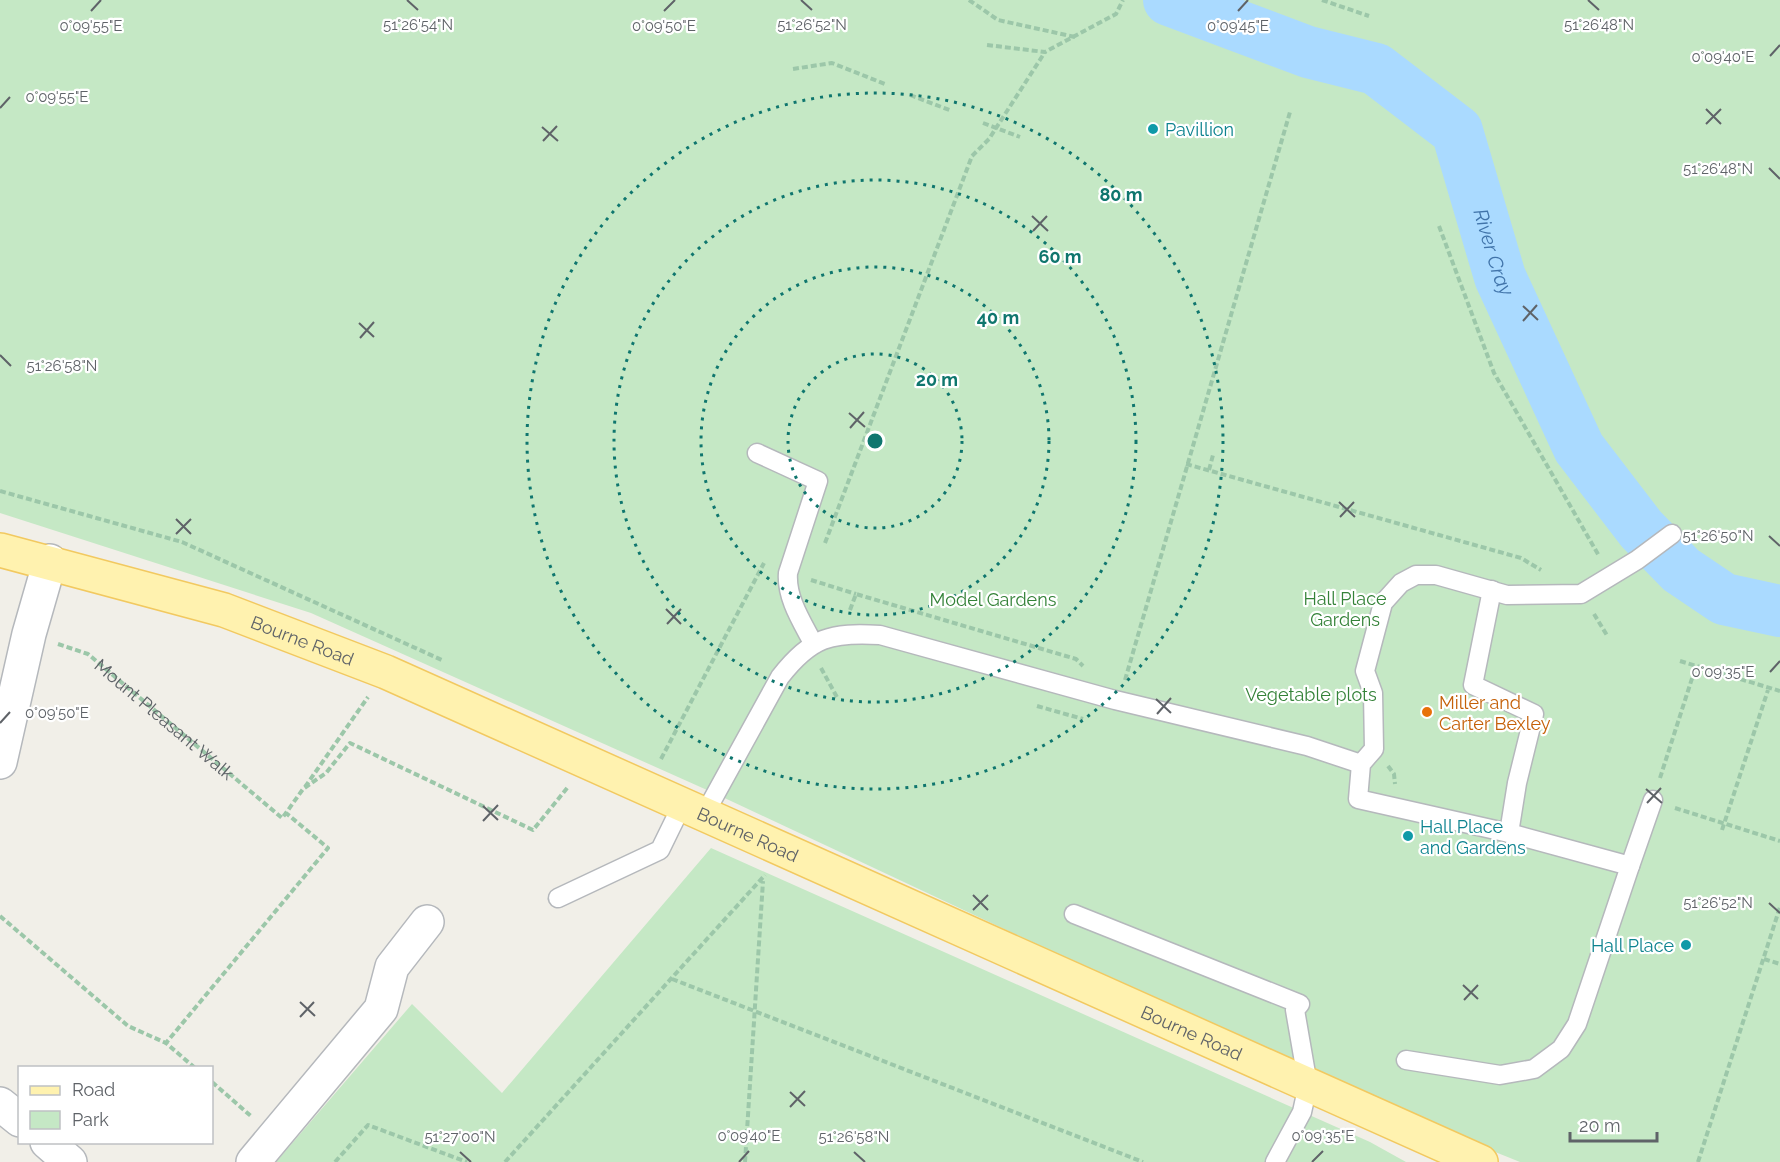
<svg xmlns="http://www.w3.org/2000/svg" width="1780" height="1162" font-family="Raleway,sans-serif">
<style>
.green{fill:#c5e8c5}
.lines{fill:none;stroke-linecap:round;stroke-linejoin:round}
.river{stroke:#aadaff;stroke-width:52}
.lane-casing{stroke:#b5b8bc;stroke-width:21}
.street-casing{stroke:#b5b8bc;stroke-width:36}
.primary-casing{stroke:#f2c960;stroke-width:36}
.path{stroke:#9cc7a9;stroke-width:4;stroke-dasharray:6 3;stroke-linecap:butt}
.lane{stroke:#fff;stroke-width:18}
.street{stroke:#fff;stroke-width:33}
.primary{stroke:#fff2af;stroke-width:33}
.ticks{fill:none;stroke:#5f6368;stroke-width:2}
.ring{fill:none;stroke:#0f766e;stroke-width:3;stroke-dasharray:3 6}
.culture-dot{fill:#0f9aa8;stroke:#fff;stroke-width:2}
.food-dot{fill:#e8710a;stroke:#fff;stroke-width:2}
.labels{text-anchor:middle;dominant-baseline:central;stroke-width:4.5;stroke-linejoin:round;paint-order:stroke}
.culture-label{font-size:18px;fill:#0d838f;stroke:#fff;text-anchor:start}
.park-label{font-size:18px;fill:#348238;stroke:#fff}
.street-label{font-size:18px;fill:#5f6368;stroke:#fff}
.food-label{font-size:18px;fill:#c56008;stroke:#fff;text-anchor:start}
.water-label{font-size:20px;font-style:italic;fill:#4174aa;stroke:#fff}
.ticks-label{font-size:15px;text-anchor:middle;fill:#5f6368;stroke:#fff;stroke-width:4.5;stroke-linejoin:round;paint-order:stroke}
.centre{fill:#0f766e;stroke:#fff;stroke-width:3}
.ring-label{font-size:18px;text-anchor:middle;font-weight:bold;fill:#0f766e;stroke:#fff;stroke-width:4.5;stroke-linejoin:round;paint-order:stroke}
</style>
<rect width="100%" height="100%" fill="#f1efe8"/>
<g class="green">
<path d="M 0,0 L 1780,0 L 1780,1162 L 1520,1162 L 1391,1110 L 716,794 L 311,613 L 0,513 Z"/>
<path d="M 711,848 L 1370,1142 L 1406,1162 L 276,1162 L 412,1004 L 502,1093 Z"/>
</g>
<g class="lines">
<path class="river" id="s1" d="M 1169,0 L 1308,52 L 1376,69 L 1457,131 L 1500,277 L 1579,448 L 1641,529 L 1681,570 L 1724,599 L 1780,611"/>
<defs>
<g id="lane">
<path d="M 757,453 L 818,481 L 788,573 C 786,598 802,622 813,643"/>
<path d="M 1492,590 L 1473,685 L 1534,714 L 1517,783 L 1509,833"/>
<path d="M 1653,800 L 1630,866 L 1509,833 L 1358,799 L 1361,764 L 1374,749 L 1373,693 L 1365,671 L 1383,603 L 1401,583 L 1416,575 L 1436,575 L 1507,595 L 1581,594 L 1637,560 L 1672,534"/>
<path d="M 704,815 L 780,677 C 811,637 831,632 880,635 L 1115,700 L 1307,746 L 1361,764"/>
<path d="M 558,898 L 660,850 L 682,805"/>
<path d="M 1074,914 L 1300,1004 L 1295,1010 L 1308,1085 L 1302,1112 L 1275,1162"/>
<path d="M 1406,1060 L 1500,1075 L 1534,1069 L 1561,1049 L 1577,1024 L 1630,866"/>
</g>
<g id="street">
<path d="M 0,762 L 29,634 L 50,561"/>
<path d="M 0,1104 L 20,1120"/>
<path d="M 47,1142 L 70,1162"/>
<path d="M 253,1162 L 381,1009 L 392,967 L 427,922"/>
</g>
<g id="primary">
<path id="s3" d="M 0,550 L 224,610 L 386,672 L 1481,1162"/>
</g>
</defs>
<use href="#lane" class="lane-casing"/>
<use href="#street" class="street-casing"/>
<use href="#primary" class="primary-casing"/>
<g class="path">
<path d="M 969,0 L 998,20 L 1075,37"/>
<path d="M 1322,0 L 1369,16"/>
<path d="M 987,45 L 1045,52 L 1116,14 L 1123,0"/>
<path d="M 793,69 L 832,63 L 885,84"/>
<path d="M 910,95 L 952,111"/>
<path d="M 983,123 L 1020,137"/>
<path d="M 1439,226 L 1494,373 L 1599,556"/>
<path d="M 1186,464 L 1521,558 L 1541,570"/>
<path d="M 1209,470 L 1213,455"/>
<path d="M 0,491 L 182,542 L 444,661"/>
<path d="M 825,543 L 972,156 L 989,139 L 1045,52"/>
<path d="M 811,580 L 856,594"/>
<path d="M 850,610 L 856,594 L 1076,659 L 1083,666"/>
<path d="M 1594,614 L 1608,637"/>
<path id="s2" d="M 58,644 L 88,654 L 282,818 L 286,813"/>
<path d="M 1680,661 L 1780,691"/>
<path d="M 821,668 L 838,699"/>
<path d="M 1125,680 L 1290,112"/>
<path d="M 1037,706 L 1083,719"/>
<path d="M 661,759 L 764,563"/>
<path d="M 1388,766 L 1394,774 L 1395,784"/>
<path d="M 1660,778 L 1696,666"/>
<path d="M 305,787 L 368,697"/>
<path d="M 1675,808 L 1780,841"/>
<path d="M 1722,830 L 1768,690"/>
<path d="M 0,916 L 128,1026 L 166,1043"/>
<path d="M 1764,959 L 1780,964"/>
<path d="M 672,979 L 1143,1162"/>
<path d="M 195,1068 L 166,1043 L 328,848 L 286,813 L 303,789 L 326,773 L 350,743 L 533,830 L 568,787"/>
<path d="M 212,1082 L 252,1117"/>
<path d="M 335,1162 L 368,1125 L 467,1162"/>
<path d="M 505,1162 L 765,875"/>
<path d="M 745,1162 L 763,881"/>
<path d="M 1698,1162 L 1780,907"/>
</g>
<use href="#lane" class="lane"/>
<use href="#street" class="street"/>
<use href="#primary" class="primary"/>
</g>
<path class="ticks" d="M 407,0 L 418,10M 801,0 L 812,10M 1588,0 L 1599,10M 91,11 L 101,0M 664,11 L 675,0M 1238,11 L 1248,0M 1770,56 L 1780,45M 0,108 L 10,97M 1706,109 L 1721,124M 1706,124 L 1721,109M 542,127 L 558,141M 543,141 L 557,126M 1769,168 L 1780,179M 1032,216 L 1048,231M 1033,231 L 1047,216M 1523,306 L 1538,320M 1523,321 L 1537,305M 359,323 L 374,337M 360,338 L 374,322M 0,355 L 11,366M 849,413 L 865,427M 850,428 L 864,412M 1339,502 L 1355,517M 1340,517 L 1354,502M 176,519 L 191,534M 176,534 L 191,519M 1769,536 L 1780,546M 666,609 L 681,624M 667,624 L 681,609M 1770,672 L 1780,661M 1156,699 L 1171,713M 1157,714 L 1171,698M 0,723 L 10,712M 1646,789 L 1662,803M 1647,803 L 1661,788M 483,806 L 498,820M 483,821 L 498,805M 973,895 L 988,910M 1769,903 L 1780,913M 973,910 L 988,895M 1463,985 L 1478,999M 1464,1000 L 1478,985M 300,1002 L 315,1016M 300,1017 L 314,1002M 790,1092 L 805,1106M 790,1107 L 805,1091M 460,1152 L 471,1162M 854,1152 L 865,1162M 739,1162 L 749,1151M 1312,1162 L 1323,1151"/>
<g class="ring">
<circle cx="875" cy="441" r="87"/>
<circle cx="875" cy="441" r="174"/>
<circle cx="875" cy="441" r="261"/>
<circle cx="875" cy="441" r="348"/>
</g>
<g class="culture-dot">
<circle cx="1153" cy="129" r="6"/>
<circle cx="1408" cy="836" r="6"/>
<circle cx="1686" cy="945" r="6"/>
</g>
<circle class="food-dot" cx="1427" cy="712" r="6"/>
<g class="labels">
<g class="culture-label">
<text x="1165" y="129">Pavillion</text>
<text x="1420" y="826">Hall Place<tspan x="1420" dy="21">and Gardens</tspan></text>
<text x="1674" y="945" text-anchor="end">Hall Place</text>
</g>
<g class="park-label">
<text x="1345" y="598">Hall Place<tspan x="1345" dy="21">Gardens</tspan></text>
<text x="993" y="599">Model Gardens</text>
<text x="1311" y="694">Vegetable plots</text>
</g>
<g class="street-label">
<text stroke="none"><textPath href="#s3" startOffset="316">Bourne Road</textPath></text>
<text stroke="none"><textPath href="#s2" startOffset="132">Mount Pleasant Walk</textPath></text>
<text stroke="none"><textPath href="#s3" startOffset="802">Bourne Road</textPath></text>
<text stroke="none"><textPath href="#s3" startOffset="1288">Bourne Road</textPath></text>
</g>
<g class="food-label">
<text x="1439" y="702">Miller and<tspan x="1439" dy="21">Carter Bexley</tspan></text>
</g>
<g class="water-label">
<text stroke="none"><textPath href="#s1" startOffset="447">River Cray</textPath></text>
</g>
</g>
<g class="ticks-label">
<text x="812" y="30">51°26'52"N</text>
<text x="1599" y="30">51°26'48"N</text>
<text x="418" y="30">51°26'54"N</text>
<text x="91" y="31">0°09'55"E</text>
<text x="664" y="31">0°09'50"E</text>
<text x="1238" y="31">0°09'45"E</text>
<text x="1723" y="62">0°09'40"E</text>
<text x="57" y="102">0°09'55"E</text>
<text x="1718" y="174">51°26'48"N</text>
<text x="62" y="371">51°26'58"N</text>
<text x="1718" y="541">51°26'50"N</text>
<text x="1723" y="677">0°09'35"E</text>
<text x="57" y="718">0°09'50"E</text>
<text x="1718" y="908">51°26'52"N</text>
<text x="749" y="1141">0°09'40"E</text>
<text x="1323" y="1141">0°09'35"E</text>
<text x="460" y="1142">51°27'00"N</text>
<text x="854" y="1142">51°26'58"N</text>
</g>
<circle cx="875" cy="441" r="9" class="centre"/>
<g class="ring-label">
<text x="1121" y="201">80 m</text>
<text x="1060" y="263">60 m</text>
<text x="998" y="324">40 m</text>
<text x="937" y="386">20 m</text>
</g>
<rect x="18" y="1066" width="195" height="78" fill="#ffffff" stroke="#bfc1c3" stroke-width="1.5"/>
<rect x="30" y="1086" width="30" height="9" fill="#fff2af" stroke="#bfc1c3" stroke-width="1.5"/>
<text x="72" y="1096" font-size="18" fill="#5f6368">Road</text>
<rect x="30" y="1111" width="30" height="18" fill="#c5e8c5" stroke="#bfc1c3" stroke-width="1.5"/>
<text x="72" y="1126" font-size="18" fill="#5f6368">Park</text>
<path d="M1570 1132v9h87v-9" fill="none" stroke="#5f6368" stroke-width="3"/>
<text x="1579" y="1132" font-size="18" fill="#5f6368" stroke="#ffffff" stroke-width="4.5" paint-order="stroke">20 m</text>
</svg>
